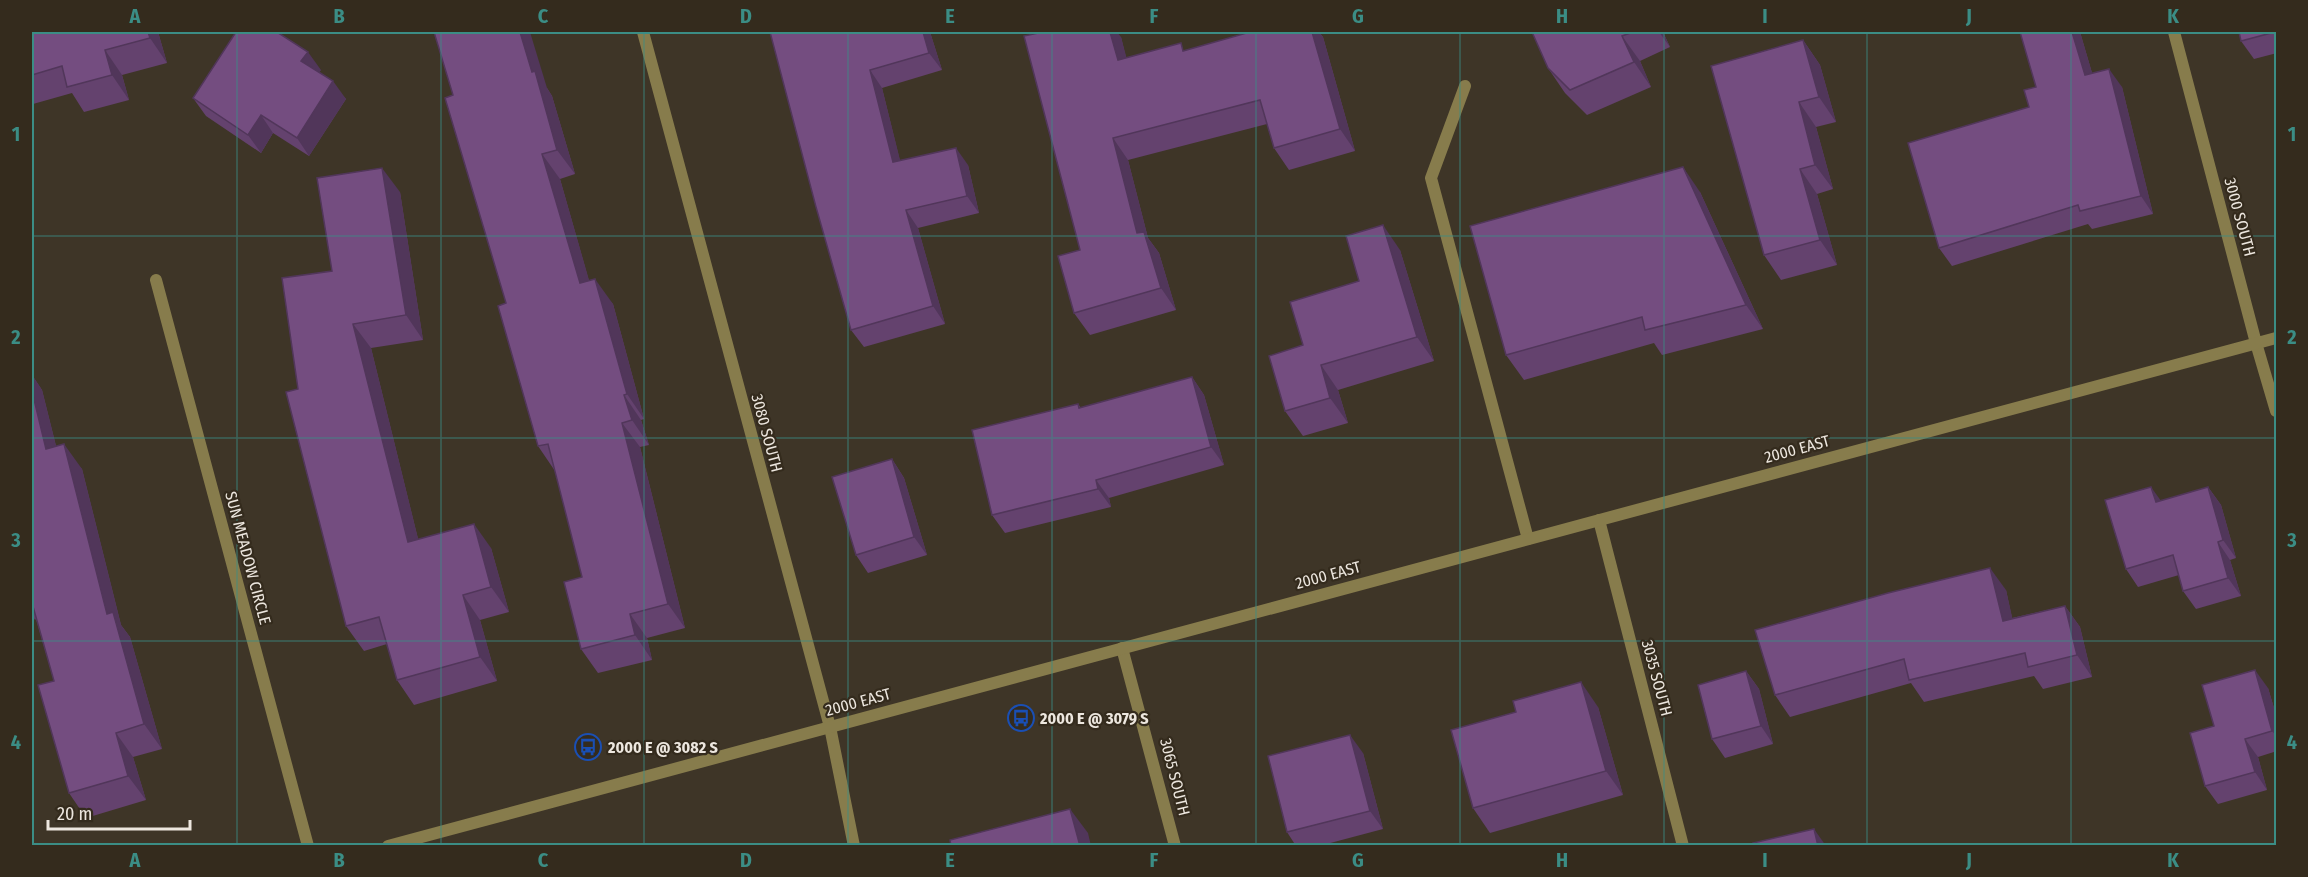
<svg xmlns="http://www.w3.org/2000/svg" width="2308" height="877" font-family="'Fira Sans Condensed',sans-serif">
<style>
.lines{fill:none;stroke-linecap:round;stroke-linejoin:round}
.service{stroke:#877c4c;stroke-width:12}
.minor{stroke:#877c4c;stroke-width:12}
.tertiary{stroke:#877c4c;stroke-width:12}
.wall{fill:#64426e}
.shaded-wall{fill:#51365a}
.building{fill:#744d80;stroke:#51365a;stroke-width:1.5}
.grid{fill:none;stroke:#3b8d85;stroke-width:1.5;stroke-opacity:0.55}
.labels{text-anchor:middle;dominant-baseline:central;stroke-width:4.5;stroke-linejoin:round;paint-order:stroke}
.street-label{font-size:16px;fill:#ede7df;stroke:#342b1d}
.poi-label{font-size:16px;font-weight:bold;fill:#ede7df;stroke:#342b1d;text-anchor:start}
.neatline{fill:none;stroke:#3b8d85;stroke-width:2}
.grid-label{font-size:20px;text-anchor:middle;font-weight:bold;fill:#3b8d85}
</style>
<rect width="100%" height="100%" fill="#3e3527"/>
<g class="lines">
<path class="service" d="M 1465,86 L 1431,178 L 1528,539"/>
<g class="minor">
<path d="M 643,32 L 830,727 L 854,846"/>
<path d="M 2174,32 L 2256,343 L 2276,411"/>
<path d="M 156,280 L 308,846"/>
<path d="M 1599,520 L 1683,846"/>
<path d="M 1122,648 L 1175,846"/>
</g>
<path class="tertiary" d="M 388,846 L 2276,338"/>
</g>
<g class="wall">
<path d="M 32,32 L 158,32 L 167,63 L 122,75 L 129,100 L 84,112 L 72,93 L 33,104 L 32,101 Z"/>
<path d="M 770,32 L 930,32 L 942,70 L 882,88 L 900,161 L 968,165 L 979,213 L 918,228 L 945,324 L 864,347 L 851,330 Z"/>
<path d="M 1250,32 L 1319,32 L 1323,37 L 1355,151 L 1289,170 L 1274,148 L 1267,124 L 1128,160 L 1148,238 L 1159,253 L 1176,310 L 1090,335 L 1074,313 L 1080,250 L 1121,37 L 1126,58 L 1186,50 Z"/>
<path d="M 1532,32 L 1663,32 L 1670,47 L 1640,61 L 1651,87 L 1587,115 L 1565,93 L 1548,68 Z"/>
<path d="M 2080,32 L 2092,73 L 2122,87 L 2153,214 L 2092,229 L 2088,224 L 1952,266 L 1939,248 L 2029,107 L 2036,87 Z"/>
<path d="M 2239,32 L 2277,32 L 2277,53 L 2254,59 L 2241,41 Z"/>
<path d="M 1803,40 L 1820,65 L 1836,122 L 1816,127 L 1833,189 L 1817,194 L 1837,265 L 1781,280 L 1764,255 Z"/>
<path d="M 321,70 L 319,72 L 346,99 L 309,156 L 273,133 L 261,153 L 206,116 L 193,98 Z"/>
<path d="M 547,88 L 552,96 L 575,174 L 560,179 L 589,281 L 613,304 L 644,419 L 641,420 L 649,445 L 640,447 L 685,628 L 647,638 L 652,660 L 598,673 L 581,649 L 582,577 L 555,471 L 538,446 L 506,303 Z"/>
<path d="M 400,192 L 423,340 L 371,348 L 418,539 L 491,548 L 509,612 L 480,620 L 497,681 L 414,705 L 397,680 L 387,644 L 364,651 L 346,626 L 298,389 L 332,271 Z"/>
<path d="M 1700,192 L 1763,329 L 1662,355 L 1654,343 L 1524,380 L 1506,355 Z"/>
<path d="M 1400,250 L 1434,361 L 1338,390 L 1348,423 L 1303,436 L 1285,411 L 1303,345 L 1359,281 Z"/>
<path d="M 32,375 L 42,390 L 56,446 L 82,469 L 121,625 L 130,637 L 162,749 L 133,757 L 146,800 L 86,818 L 69,793 L 54,681 L 36,619 L 35,620 L 32,615 Z"/>
<path d="M 1192,377 L 1204,395 L 1224,465 L 1109,498 L 1111,507 L 1005,533 L 992,515 L 1078,404 L 1081,408 Z"/>
<path d="M 892,459 L 904,478 L 927,555 L 868,573 L 856,555 Z"/>
<path d="M 2208,487 L 2221,505 L 2236,558 L 2230,560 L 2241,596 L 2196,609 L 2183,591 L 2179,575 L 2138,587 L 2126,569 L 2161,501 Z"/>
<path d="M 2006,590 L 2012,618 L 2065,606 L 2080,627 L 2092,677 L 2043,689 L 2034,676 L 1924,702 L 1911,683 L 1790,717 L 1775,695 Z"/>
<path d="M 1746,671 L 1759,689 L 1773,744 L 1725,758 L 1712,739 Z"/>
<path d="M 2268,688 L 2277,718 L 2277,751 L 2258,757 L 2267,790 L 2218,804 L 2205,786 L 2214,726 Z"/>
<path d="M 1598,707 L 1623,795 L 1490,833 L 1473,808 L 1516,712 Z"/>
<path d="M 1363,753 L 1383,829 L 1319,846 L 1296,846 L 1287,832 Z"/>
</g>
<g class="shaded-wall">
<path d="M 148,32 L 158,32 L 167,63 L 150,38 Z"/>
<path d="M 520,32 L 530,32 L 547,88 L 552,96 L 575,174 L 557,150 L 532,72 Z"/>
<path d="M 923,32 L 930,32 L 942,70 L 929,53 Z"/>
<path d="M 1110,32 L 1117,32 L 1121,37 L 1133,82 L 1118,60 Z"/>
<path d="M 1312,32 L 1319,32 L 1323,37 L 1355,151 L 1340,129 Z"/>
<path d="M 1659,32 L 1663,32 L 1670,47 Z"/>
<path d="M 2072,32 L 2080,32 L 2098,93 L 2085,75 Z"/>
<path d="M 1622,36 L 1640,61 L 1651,87 L 1634,62 Z"/>
<path d="M 1803,40 L 1820,65 L 1836,122 L 1819,97 Z"/>
<path d="M 105,50 L 122,75 L 129,100 L 112,75 Z"/>
<path d="M 308,52 L 321,70 L 314,79 L 301,61 Z"/>
<path d="M 2109,69 L 2122,87 L 2153,214 L 2141,196 Z"/>
<path d="M 870,70 L 882,88 L 905,180 L 893,162 Z"/>
<path d="M 333,81 L 346,99 L 309,156 L 297,138 Z"/>
<path d="M 1799,102 L 1816,127 L 1833,189 L 1815,165 Z"/>
<path d="M 261,115 L 273,133 L 261,153 L 248,135 Z"/>
<path d="M 1113,138 L 1128,160 L 1148,238 L 1159,253 L 1176,310 L 1161,288 L 1137,233 Z"/>
<path d="M 956,148 L 968,165 L 979,213 L 967,196 Z"/>
<path d="M 542,154 L 560,179 L 597,308 L 580,283 Z"/>
<path d="M 1683,167 L 1700,192 L 1763,329 L 1746,305 Z"/>
<path d="M 382,168 L 400,192 L 423,340 L 406,315 Z"/>
<path d="M 1800,169 L 1817,194 L 1837,265 L 1820,240 Z"/>
<path d="M 906,210 L 918,228 L 945,324 L 933,306 Z"/>
<path d="M 1383,225 L 1400,250 L 1434,361 L 1417,337 Z"/>
<path d="M 595,279 L 613,304 L 644,419 L 627,394 Z"/>
<path d="M 353,324 L 371,348 L 425,567 L 408,542 Z"/>
<path d="M 1321,365 L 1338,390 L 1348,423 L 1330,398 Z"/>
<path d="M 32,375 L 42,390 L 63,474 L 46,449 L 32,391 Z"/>
<path d="M 1192,377 L 1204,395 L 1224,465 L 1211,447 Z"/>
<path d="M 624,395 L 641,420 L 649,445 L 632,420 Z"/>
<path d="M 622,423 L 640,447 L 685,628 L 668,604 Z"/>
<path d="M 64,444 L 82,469 L 121,625 L 130,637 L 162,749 L 144,724 L 107,614 Z"/>
<path d="M 892,459 L 904,478 L 927,555 L 914,537 Z"/>
<path d="M 1096,480 L 1109,498 L 1111,507 L 1098,489 Z"/>
<path d="M 2151,487 L 2164,505 L 2156,502 Z"/>
<path d="M 2208,487 L 2221,505 L 2236,558 L 2223,540 Z"/>
<path d="M 474,524 L 491,548 L 509,612 L 491,587 Z"/>
<path d="M 2218,542 L 2230,560 L 2241,596 L 2228,578 Z"/>
<path d="M 1990,568 L 2006,590 L 2018,643 L 2003,621 Z"/>
<path d="M 463,595 L 480,620 L 497,681 L 480,657 Z"/>
<path d="M 2065,606 L 2080,627 L 2092,677 L 2077,655 Z"/>
<path d="M 630,614 L 647,638 L 652,660 L 635,635 Z"/>
<path d="M 2255,670 L 2268,688 L 2277,718 L 2277,737 L 2272,731 Z"/>
<path d="M 1746,671 L 1759,689 L 1773,744 L 1761,726 Z"/>
<path d="M 1581,682 L 1598,707 L 1623,795 L 1606,771 Z"/>
<path d="M 116,733 L 133,757 L 146,800 L 128,776 Z"/>
<path d="M 1350,735 L 1363,753 L 1383,829 L 1370,811 Z"/>
<path d="M 2245,739 L 2258,757 L 2267,790 L 2255,772 Z"/>
<path d="M 1070,809 L 1088,833 L 1091,846 L 1080,846 Z"/>
<path d="M 1814,829 L 1826,846 L 1818,846 Z"/>
</g>
<g class="building">
<path d="M 32,32 L 148,32 L 150,38 L 105,50 L 112,75 L 67,87 L 62,66 L 32,75 Z"/>
<path d="M 236,32 L 277,32 L 308,52 L 301,61 L 333,81 L 297,138 L 261,115 L 248,135 L 193,98 Z"/>
<path d="M 434,32 L 520,32 L 532,72 L 535,71 L 557,150 L 542,154 L 580,283 L 595,279 L 627,394 L 624,395 L 632,420 L 622,423 L 668,604 L 630,614 L 635,635 L 581,649 L 564,582 L 582,577 L 548,444 L 538,446 L 498,306 L 506,303 L 445,98 L 453,95 Z"/>
<path d="M 770,32 L 923,32 L 929,53 L 870,70 L 893,162 L 956,148 L 967,196 L 906,210 L 933,306 L 851,330 L 816,207 Z"/>
<path d="M 1043,32 L 1110,32 L 1118,60 L 1181,43 L 1183,51 L 1250,32 L 1312,32 L 1340,129 L 1274,148 L 1260,100 L 1113,138 L 1137,233 L 1144,232 L 1161,288 L 1074,313 L 1058,256 L 1080,250 L 1024,36 Z"/>
<path d="M 1532,32 L 1633,32 L 1622,36 L 1634,62 L 1570,90 L 1548,68 Z"/>
<path d="M 2020,32 L 2072,32 L 2085,75 L 2109,69 L 2141,196 L 2080,211 L 2078,205 L 1939,248 L 1908,143 L 2029,107 L 2024,90 L 2036,87 Z"/>
<path d="M 2239,32 L 2275,32 L 2241,41 Z"/>
<path d="M 1803,40 L 1819,97 L 1799,102 L 1815,165 L 1800,169 L 1820,240 L 1764,255 L 1711,66 Z"/>
<path d="M 1683,167 L 1746,305 L 1645,330 L 1642,317 L 1506,355 L 1470,226 Z"/>
<path d="M 382,168 L 406,315 L 353,324 L 408,542 L 474,524 L 491,587 L 463,595 L 480,657 L 397,680 L 379,617 L 346,626 L 286,392 L 298,389 L 282,278 L 332,271 L 317,178 Z"/>
<path d="M 1383,225 L 1417,337 L 1321,365 L 1330,398 L 1285,411 L 1269,356 L 1303,345 L 1290,302 L 1359,281 L 1346,236 Z"/>
<path d="M 1192,377 L 1211,447 L 1096,480 L 1098,489 L 992,515 L 972,430 L 1078,404 L 1079,408 Z"/>
<path d="M 32,391 L 46,449 L 64,444 L 107,614 L 113,612 L 144,724 L 116,733 L 128,776 L 69,793 L 38,685 L 54,681 L 32,603 Z"/>
<path d="M 892,459 L 914,537 L 856,555 L 832,477 Z"/>
<path d="M 2151,487 L 2156,502 L 2208,487 L 2223,540 L 2218,542 L 2228,578 L 2183,591 L 2173,555 L 2126,569 L 2105,500 Z"/>
<path d="M 1990,568 L 2003,621 L 2065,606 L 2077,655 L 2028,667 L 2025,653 L 1909,680 L 1904,659 L 1775,695 L 1755,630 L 1888,593 Z"/>
<path d="M 2255,670 L 2272,731 L 2245,739 L 2255,772 L 2205,786 L 2190,733 L 2214,726 L 2202,685 Z"/>
<path d="M 1746,671 L 1761,726 L 1712,739 L 1698,685 Z"/>
<path d="M 1581,682 L 1606,771 L 1473,808 L 1451,730 L 1516,712 L 1513,701 Z"/>
<path d="M 1350,735 L 1370,811 L 1287,832 L 1268,756 Z"/>
<path d="M 1070,809 L 1080,846 L 951,846 L 950,840 Z"/>
<path d="M 1814,829 L 1818,846 L 1754,846 L 1753,843 Z"/>
</g>
<path class="grid" d="M 237,32 L 237,846M 441,32 L 441,846M 644,32 L 644,846M 848,32 L 848,846M 1052,32 L 1052,846M 1256,32 L 1256,846M 1460,32 L 1460,846M 1664,32 L 1664,846M 1867,32 L 1867,846M 2071,32 L 2071,846M 32,236 L 2276,236M 32,438 L 2276,438M 32,641 L 2276,641"/>
<defs>
<symbol id="bus-ring" viewBox="-11 -11 22 22"><circle r="9.5" fill="#342b1d" stroke="#1a4fb4" stroke-width="1.5"/><path d="M-5-6H5V4H4V6H2V4H-2V6H-4V4H-5ZM-3.5-4V0h7V-4ZM-3.5 1.2v1.5H-2V1.2ZM2 1.2v1.5H3.5V1.2Z" fill="#1a4fb4"/></symbol>
</defs>
<g fill-rule="evenodd">
<use href="#bus-ring" x="1006" y="703" width="30" height="30"/>
<use href="#bus-ring" x="573" y="732" width="30" height="30"/>
</g>
<g class="labels">
<g class="street-label">
<text transform="translate(2240 217) rotate(75)">3000 SOUTH</text>
<text transform="translate(767 433) rotate(75)">3080 SOUTH</text>
<text transform="translate(1797 449) rotate(-15)">2000 EAST</text>
<text transform="translate(248 558) rotate(75)">SUN MEADOW CIRCLE</text>
<text transform="translate(1328 575) rotate(-15)">2000 EAST</text>
<text transform="translate(1657 678) rotate(75)">3035 SOUTH</text>
<text transform="translate(858 702) rotate(-15)">2000 EAST</text>
<text transform="translate(1175 777) rotate(76)">3065 SOUTH</text>
</g>
<g class="poi-label">
<text x="1040" y="718">2000 E @ 3079 S</text>
<text x="608" y="747">2000 E @ 3082 S</text>
</g>
</g>
<rect width="2308" height="877" fill="none" stroke="#342b1d" stroke-width="66"/>
<path d="M48 820v9h142v-9" fill="none" stroke="#ede7df" stroke-width="3"/>
<text x="57" y="820" font-size="18" fill="#ede7df" stroke="#342b1d" stroke-width="4.5" paint-order="stroke">20 m</text>
<rect x="33" y="33" width="2242" height="811" class="neatline"/>
<g class="grid-label">
<text x="135" y="23">A</text>
<text x="339" y="23">B</text>
<text x="543" y="23">C</text>
<text x="746" y="23">D</text>
<text x="950" y="23">E</text>
<text x="1154" y="23">F</text>
<text x="1358" y="23">G</text>
<text x="1562" y="23">H</text>
<text x="1765" y="23">I</text>
<text x="1969" y="23">J</text>
<text x="2173" y="23">K</text>
<text x="16" y="141">1</text>
<text x="2292" y="141">1</text>
<text x="16" y="344">2</text>
<text x="2292" y="344">2</text>
<text x="16" y="547">3</text>
<text x="2292" y="547">3</text>
<text x="16" y="749">4</text>
<text x="2292" y="749">4</text>
<text x="135" y="867">A</text>
<text x="339" y="867">B</text>
<text x="543" y="867">C</text>
<text x="746" y="867">D</text>
<text x="950" y="867">E</text>
<text x="1154" y="867">F</text>
<text x="1358" y="867">G</text>
<text x="1562" y="867">H</text>
<text x="1765" y="867">I</text>
<text x="1969" y="867">J</text>
<text x="2173" y="867">K</text>
</g>
</svg>
